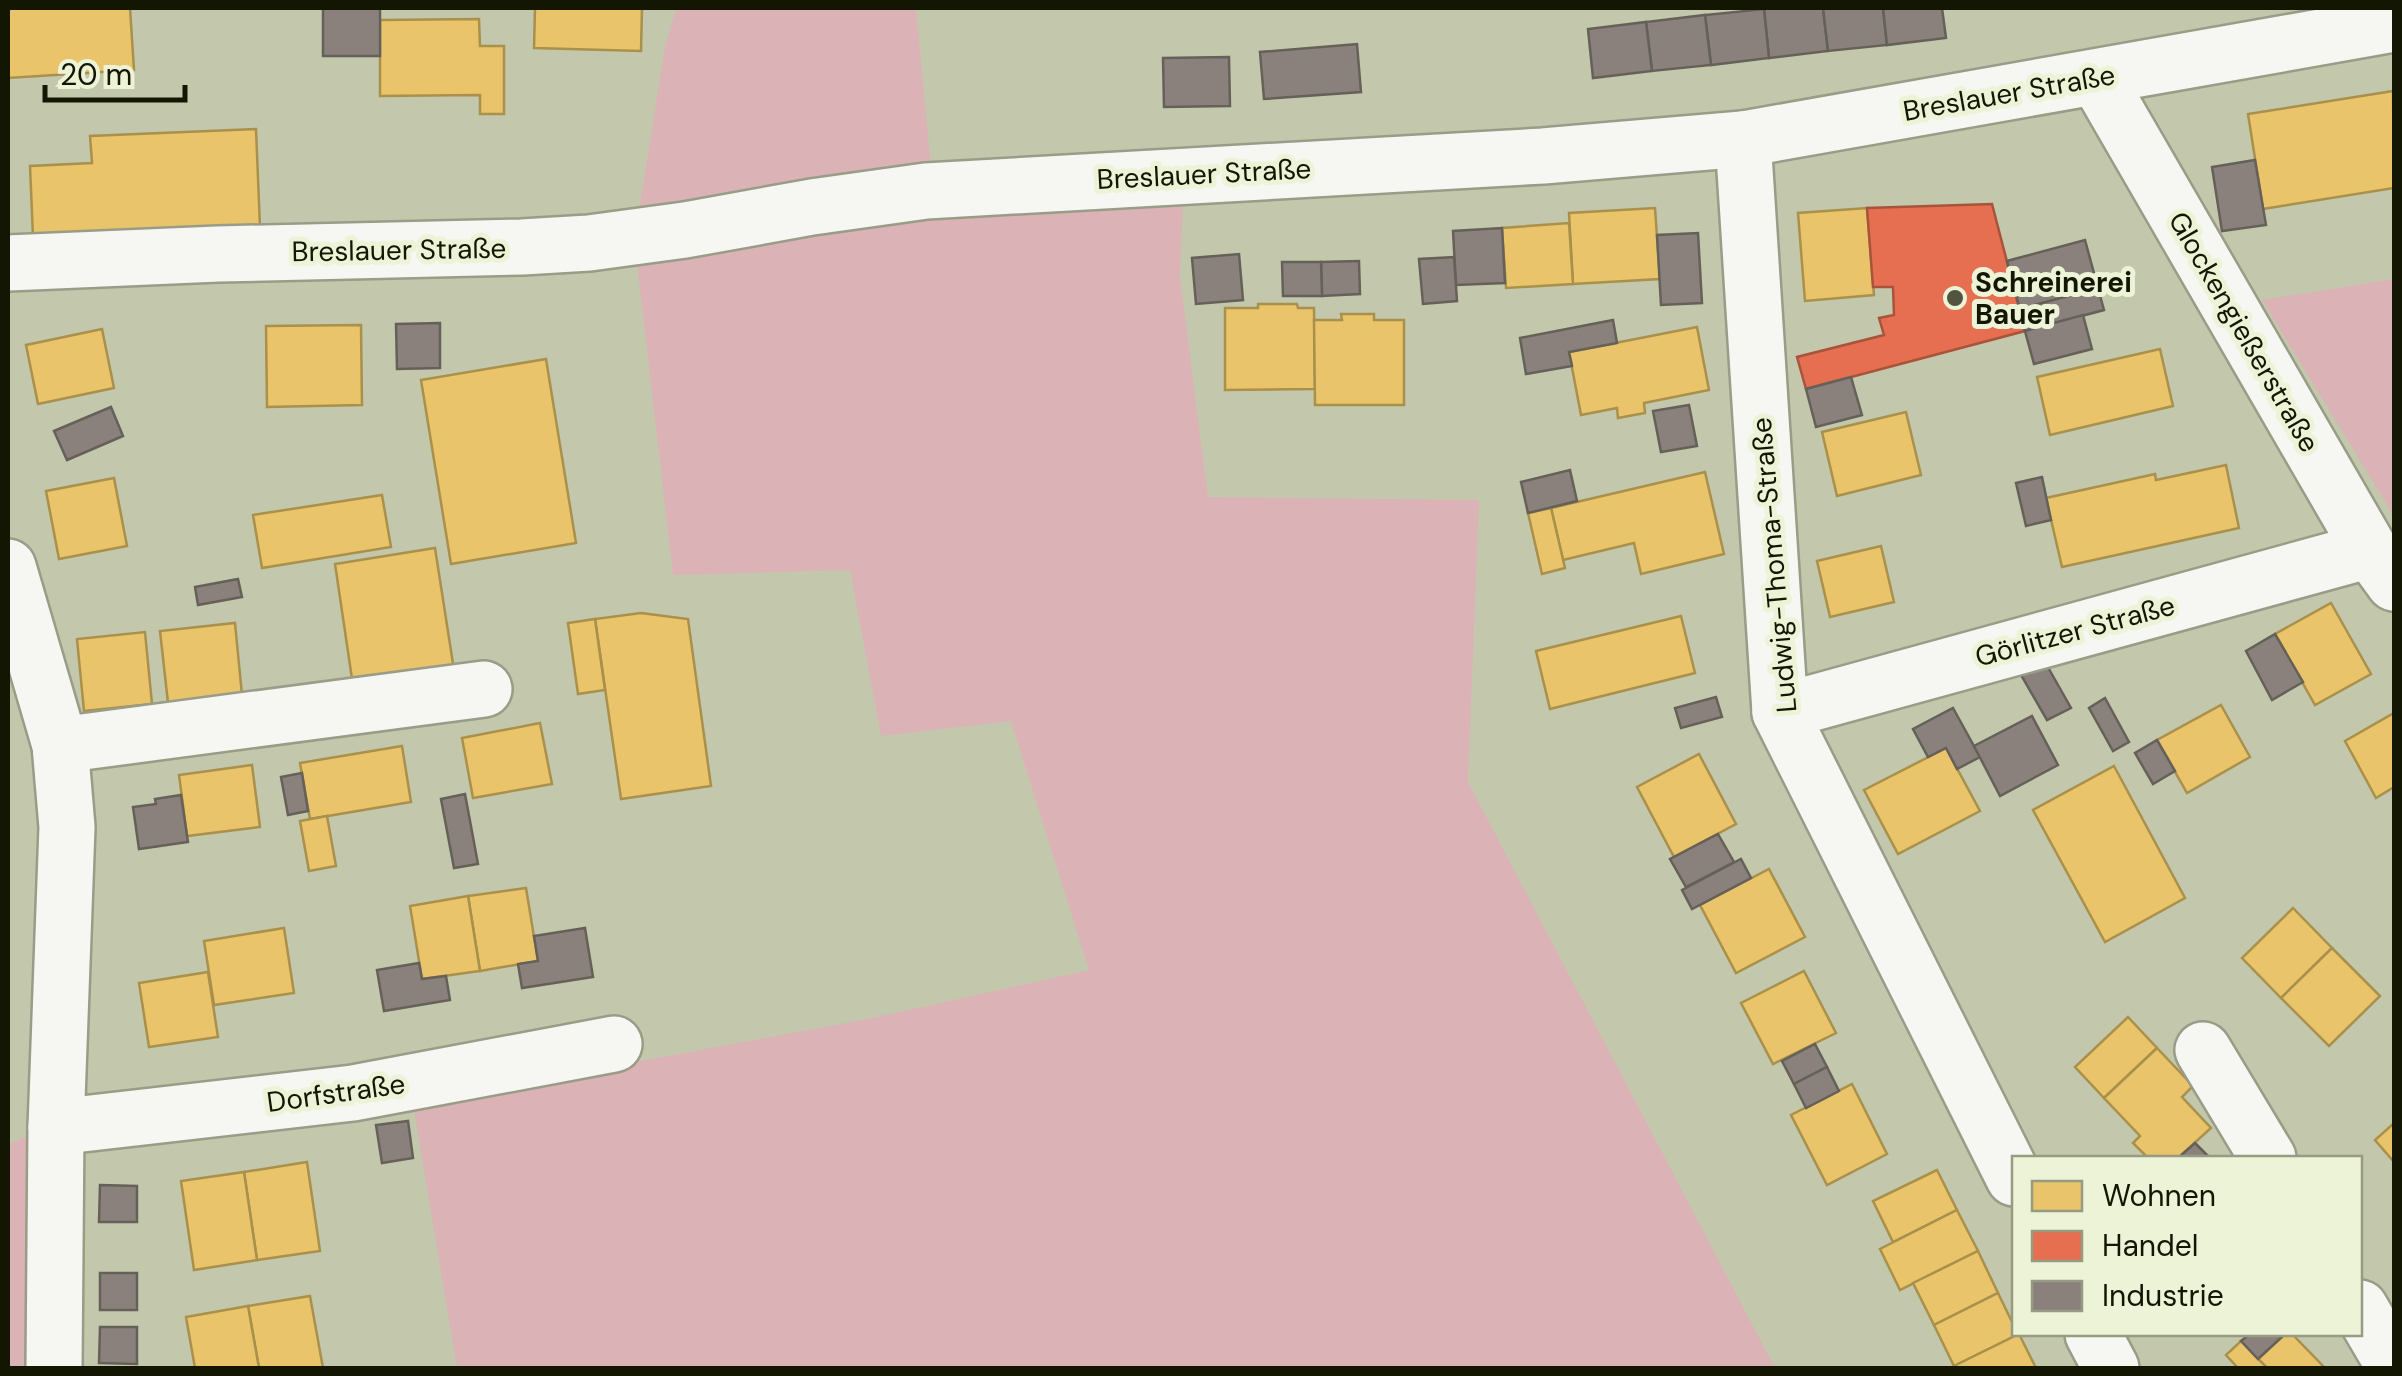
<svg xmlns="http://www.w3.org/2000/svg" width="2402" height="1376" font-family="'DM Sans',sans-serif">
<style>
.green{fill:#dbb2b5}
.homes{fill:#e9c46a;stroke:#a9904b;stroke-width:2.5}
.shops{fill:#e76f51;stroke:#a7543a;stroke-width:2.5}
.industry{fill:#8a817c;stroke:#666158;stroke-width:2.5}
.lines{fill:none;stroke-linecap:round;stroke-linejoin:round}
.minor-casing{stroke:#999c86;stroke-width:60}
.minor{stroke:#f6f7f3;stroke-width:55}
.poi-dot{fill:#51543e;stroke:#edf3d7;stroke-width:4}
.labels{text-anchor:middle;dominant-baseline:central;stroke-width:10;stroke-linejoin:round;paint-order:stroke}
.street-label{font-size:28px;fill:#131603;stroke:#edf3d7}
.poi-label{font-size:28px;font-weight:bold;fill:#131603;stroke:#edf3d7;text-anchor:start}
</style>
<rect width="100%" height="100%" fill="#c3c8ac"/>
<g class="green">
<path d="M 676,8 L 916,8 L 931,168 L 638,217 L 665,47 Z"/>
<path d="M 1183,203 L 1180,277 L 1208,497 L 1479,500 L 1468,782 L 1775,1368 L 457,1368 L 413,1103 L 868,1019 L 1089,970 L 1011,721 L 881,736 L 850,570 L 673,575 L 637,263 L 883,222 L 991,210 Z"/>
<path d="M 2394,279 L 2394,516 L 2262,300 Z"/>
<path d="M 40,1130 L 37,1368 L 8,1368 L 8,1145 Z"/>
</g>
<g class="homes">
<path d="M 8,8 L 130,8 L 134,70 L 8,78 Z"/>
<path d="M 535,8 L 642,8 L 641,51 L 534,48 Z"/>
<path d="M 479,19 L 480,46 L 504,46 L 504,114 L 480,114 L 480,95 L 380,96 L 380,20 Z"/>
<path d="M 2393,91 L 2394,188 L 2263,209 L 2248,114 Z"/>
<path d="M 256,129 L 260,227 L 33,237 L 30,166 L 92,163 L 90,136 Z"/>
<path d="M 1655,208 L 1660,279 L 1573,284 L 1569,213 Z"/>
<path d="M 1867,208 L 1874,295 L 1805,301 L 1798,213 Z"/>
<path d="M 1569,223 L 1573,284 L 1506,288 L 1502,228 Z"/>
<path d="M 1258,304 L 1297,304 L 1298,308 L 1314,308 L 1315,389 L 1225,390 L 1225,308 L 1258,308 Z"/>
<path d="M 1341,314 L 1374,314 L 1374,320 L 1404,320 L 1404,405 L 1315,405 L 1314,320 L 1342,320 Z"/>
<path d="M 361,325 L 362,405 L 267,407 L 266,326 Z"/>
<path d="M 1697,327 L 1709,390 L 1644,403 L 1645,413 L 1618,418 L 1617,408 L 1581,415 L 1569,352 Z"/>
<path d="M 102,329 L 114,388 L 38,404 L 26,345 Z"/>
<path d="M 2160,349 L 2173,406 L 2050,435 L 2037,377 Z"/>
<path d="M 546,359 L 576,543 L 451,564 L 421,380 Z"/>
<path d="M 1906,412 L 1921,475 L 1837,496 L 1822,432 Z"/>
<path d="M 2226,465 L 2239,528 L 2062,567 L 2046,498 L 2155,474 L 2156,480 Z"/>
<path d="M 1705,472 L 1724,554 L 1641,574 L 1634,543 L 1563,560 L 1551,508 Z"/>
<path d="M 114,478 L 127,546 L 59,559 L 46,491 Z"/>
<path d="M 382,495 L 391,547 L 262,568 L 253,515 Z"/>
<path d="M 1551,508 L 1565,568 L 1542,574 L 1528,513 Z"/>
<path d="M 1881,546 L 1894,602 L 1830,617 L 1817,561 Z"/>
<path d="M 435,548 L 456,683 L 355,699 L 335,564 Z"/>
<path d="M 2331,603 L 2371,674 L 2315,705 L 2275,634 Z"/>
<path d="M 641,613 L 688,619 L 711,786 L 621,799 L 595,619 Z"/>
<path d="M 1681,616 L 1695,673 L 1550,709 L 1536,651 Z"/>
<path d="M 595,619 L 605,690 L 578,694 L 568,623 Z"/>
<path d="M 235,623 L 242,695 L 168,703 L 160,631 Z"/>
<path d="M 145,632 L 152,704 L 84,711 L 77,639 Z"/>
<path d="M 2221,705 L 2250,757 L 2187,793 L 2157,740 Z"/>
<path d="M 2394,713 L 2394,787 L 2376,798 L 2345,741 Z"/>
<path d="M 540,723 L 552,784 L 473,798 L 462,738 Z"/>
<path d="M 402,746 L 411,802 L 310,819 L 300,763 Z"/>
<path d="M 1946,748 L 1980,811 L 1898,854 L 1864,790 Z"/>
<path d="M 1699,754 L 1736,824 L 1674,857 L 1637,787 Z"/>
<path d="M 252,765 L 260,827 L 187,836 L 179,775 Z"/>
<path d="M 2114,766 L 2185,898 L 2105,942 L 2033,810 Z"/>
<path d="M 327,816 L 336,866 L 309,871 L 300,821 Z"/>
<path d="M 1769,869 L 1805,937 L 1736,973 L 1700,905 Z"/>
<path d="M 526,888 L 538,961 L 480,971 L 468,896 Z"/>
<path d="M 468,896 L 480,971 L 422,979 L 410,906 Z"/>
<path d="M 2293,908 L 2332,948 L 2281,998 L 2242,958 Z"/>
<path d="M 284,928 L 294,993 L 214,1005 L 204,941 Z"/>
<path d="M 2332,948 L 2380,996 L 2329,1046 L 2281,998 Z"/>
<path d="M 1804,971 L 1836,1033 L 1773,1064 L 1741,1003 Z"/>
<path d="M 208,972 L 218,1037 L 149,1047 L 139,983 Z"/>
<path d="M 2128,1017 L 2157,1048 L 2104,1098 L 2075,1067 Z"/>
<path d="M 2157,1048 L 2193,1086 L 2182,1097 L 2211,1128 L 2178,1158 L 2148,1158 L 2133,1143 L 2140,1136 L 2104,1098 Z"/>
<path d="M 1852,1084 L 1887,1154 L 1827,1185 L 1791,1115 Z"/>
<path d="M 2394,1123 L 2394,1162 L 2375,1140 Z"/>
<path d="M 307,1162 L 320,1251 L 257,1260 L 244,1172 Z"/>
<path d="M 1937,1170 L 1957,1210 L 1893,1242 L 1873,1201 Z"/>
<path d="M 244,1172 L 257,1260 L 194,1270 L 181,1181 Z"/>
<path d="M 1957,1210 L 1978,1251 L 1900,1290 L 1880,1249 Z"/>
<path d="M 1978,1251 L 1998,1293 L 1934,1325 L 1913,1283 Z"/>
<path d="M 1998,1293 L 2014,1326 L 2014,1334 L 2019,1334 L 1954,1366 L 1934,1325 Z"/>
<path d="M 310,1296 L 323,1368 L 259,1368 L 248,1306 Z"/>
<path d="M 248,1306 L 259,1368 L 195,1368 L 186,1317 Z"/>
<path d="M 2019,1334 L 2036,1368 L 1956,1368 L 1954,1366 Z"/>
<path d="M 2285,1334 L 2292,1334 L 2325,1368 L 2267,1368 L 2258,1359 Z"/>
<path d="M 2241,1341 L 2267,1368 L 2238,1368 L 2226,1355 Z"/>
</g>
<path class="shops" d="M 1992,204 L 2025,331 L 1806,389 L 1797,357 L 1884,335 L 1879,318 L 1894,315 L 1893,287 L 1873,287 L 1867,208 Z"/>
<g class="industry">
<rect x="323" y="8" width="57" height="48"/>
<path d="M 1774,8 L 1823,8 L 1828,51 L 1769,58 L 1764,9 Z"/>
<path d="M 1823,8 L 1883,8 L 1887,45 L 1828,51 Z"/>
<path d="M 1883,8 L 1942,8 L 1946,38 L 1887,45 Z"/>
<path d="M 1764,9 L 1769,58 L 1711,65 L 1705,15 Z"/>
<path d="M 1705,15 L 1711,65 L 1652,71 L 1646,22 Z"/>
<path d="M 1646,22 L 1652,71 L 1593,78 L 1588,29 Z"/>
<path d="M 1357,44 L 1361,92 L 1264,99 L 1260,52 Z"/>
<path d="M 1229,57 L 1230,106 L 1164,107 L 1163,58 Z"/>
<path d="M 2255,160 L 2266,225 L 2222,231 L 2212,167 Z"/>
<path d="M 1502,228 L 1505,283 L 1456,285 L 1453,231 Z"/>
<path d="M 1698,233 L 1702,303 L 1661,305 L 1657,235 Z"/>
<path d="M 2085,240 L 2098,288 L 2020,309 L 2007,261 Z"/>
<path d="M 1239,254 L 1243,300 L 1196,304 L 1192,258 Z"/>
<path d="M 1454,257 L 1457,301 L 1423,304 L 1419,259 Z"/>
<path d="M 1359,261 L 1360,294 L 1322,296 L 1321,262 Z"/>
<path d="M 1282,262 L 1321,262 L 1322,296 L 1283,296 Z"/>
<path d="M 2098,288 L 2104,310 L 2025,331 L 2020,309 Z"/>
<path d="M 2083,315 L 2092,349 L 2034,364 L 2025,331 Z"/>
<path d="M 1613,320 L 1617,343 L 1569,352 L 1572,366 L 1526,374 L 1520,338 Z"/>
<path d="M 440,323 L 440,368 L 397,369 L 396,324 Z"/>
<path d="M 1851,377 L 1862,415 L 1816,427 L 1806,389 Z"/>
<path d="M 1689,405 L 1697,446 L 1661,452 L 1653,411 Z"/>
<path d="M 111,407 L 123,436 L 67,460 L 54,431 Z"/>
<path d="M 1570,470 L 1577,501 L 1528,513 L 1521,482 Z"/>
<path d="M 2042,477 L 2051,520 L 2026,526 L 2016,483 Z"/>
<path d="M 238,579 L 242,597 L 198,605 L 195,587 Z"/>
<path d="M 2275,634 L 2303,682 L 2272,700 L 2246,651 Z"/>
<path d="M 2045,662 L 2071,708 L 2047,720 L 2021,675 Z"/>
<path d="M 1716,697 L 1722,717 L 1681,728 L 1675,708 Z"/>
<path d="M 2105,698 L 2129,742 L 2113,751 L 2089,708 Z"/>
<path d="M 1953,708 L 1980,757 L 1957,769 L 1946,748 L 1928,757 L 1913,729 Z"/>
<path d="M 2032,716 L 2058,765 L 2000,796 L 1974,746 Z"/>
<path d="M 2157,740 L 2175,771 L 2153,784 L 2135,753 Z"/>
<path d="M 302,773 L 308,811 L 288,815 L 281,777 Z"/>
<path d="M 465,794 L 478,864 L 454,868 L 441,799 Z"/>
<path d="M 181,795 L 188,842 L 139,849 L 133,807 L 156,804 L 155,799 Z"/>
<path d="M 1718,834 L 1734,862 L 1686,887 L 1670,859 Z"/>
<path d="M 1741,859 L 1751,878 L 1692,909 L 1682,890 Z"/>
<path d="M 585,928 L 593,977 L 522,988 L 518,964 L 538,961 L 534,936 Z"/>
<path d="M 419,963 L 422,979 L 446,976 L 450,1000 L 384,1011 L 377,970 Z"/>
<path d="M 1815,1044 L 1827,1067 L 1794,1084 L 1782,1061 Z"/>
<path d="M 1827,1067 L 1839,1091 L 1806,1108 L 1794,1084 Z"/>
<path d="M 408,1121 L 413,1158 L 382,1163 L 376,1125 Z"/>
<path d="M 2195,1143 L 2210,1158 L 2178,1158 Z"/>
<path d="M 100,1185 L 137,1186 L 137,1222 L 99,1222 Z"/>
<rect x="100" y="1273" width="37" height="37"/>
<path d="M 100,1327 L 137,1327 L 137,1364 L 99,1363 Z"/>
<path d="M 2250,1334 L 2285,1334 L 2258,1359 L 2241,1341 Z"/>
</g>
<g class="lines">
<defs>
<g id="minor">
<path d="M 2097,78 L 2370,550 L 2394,583"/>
<path d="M 1743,139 L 1780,712 L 2014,1178"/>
<path d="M 8,263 L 218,254 L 522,247 L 589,243 L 685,230 L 812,207 L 926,191 L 1543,156 L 1743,139 L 2394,24"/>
<path d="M 8,567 L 60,745 L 67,827 L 56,1127 L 54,1368"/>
<path d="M 1780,712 L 2370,550"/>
<path d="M 60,745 L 484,689"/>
<path d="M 2203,1050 L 2268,1158"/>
<path d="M 56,1127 L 353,1093 L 614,1044"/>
<path d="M 2360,1308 L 2394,1366"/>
<path d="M 2093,1334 L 2111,1368"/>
</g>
</defs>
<use href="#minor" class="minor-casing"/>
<use href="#minor" class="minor"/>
</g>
<circle class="poi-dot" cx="1955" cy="298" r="10"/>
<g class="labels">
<g class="street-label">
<text transform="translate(2009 93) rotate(-10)">Breslauer Straße</text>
<text transform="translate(1204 174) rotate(-3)">Breslauer Straße</text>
<text transform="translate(399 250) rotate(-1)">Breslauer Straße</text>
<text transform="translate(2244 332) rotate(60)">Glockengießerstraße</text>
<text transform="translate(1774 565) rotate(-95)">Ludwig-Thoma-Straße</text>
<text transform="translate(2075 631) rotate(-15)">Görlitzer Straße</text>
<text transform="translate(336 1093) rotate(-8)">Dorfstraße</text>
</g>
<g class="poi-label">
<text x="1975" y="282">Schreinerei<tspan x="1975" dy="32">Bauer</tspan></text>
</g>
</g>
<rect width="2402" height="1376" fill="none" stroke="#131603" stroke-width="20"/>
<rect x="2012" y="1156" width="350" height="180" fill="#edf3d7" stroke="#969b82" stroke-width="2.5"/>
<rect x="2032" y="1181" width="50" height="30" fill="#e9c46a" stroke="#969b82" stroke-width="2.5"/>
<text x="2102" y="1206" font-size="30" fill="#131603">Wohnen</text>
<rect x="2032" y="1231" width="50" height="30" fill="#e76f51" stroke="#969b82" stroke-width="2.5"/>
<text x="2102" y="1256" font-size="30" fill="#131603">Handel</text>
<rect x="2032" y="1281" width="50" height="30" fill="#8a817c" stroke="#969b82" stroke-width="2.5"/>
<text x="2102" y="1306" font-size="30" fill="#131603">Industrie</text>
<path d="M45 85v15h140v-15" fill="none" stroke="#131603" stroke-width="5"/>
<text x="60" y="85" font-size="30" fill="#131603" stroke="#edf3d7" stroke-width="8" paint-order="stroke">20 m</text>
</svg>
